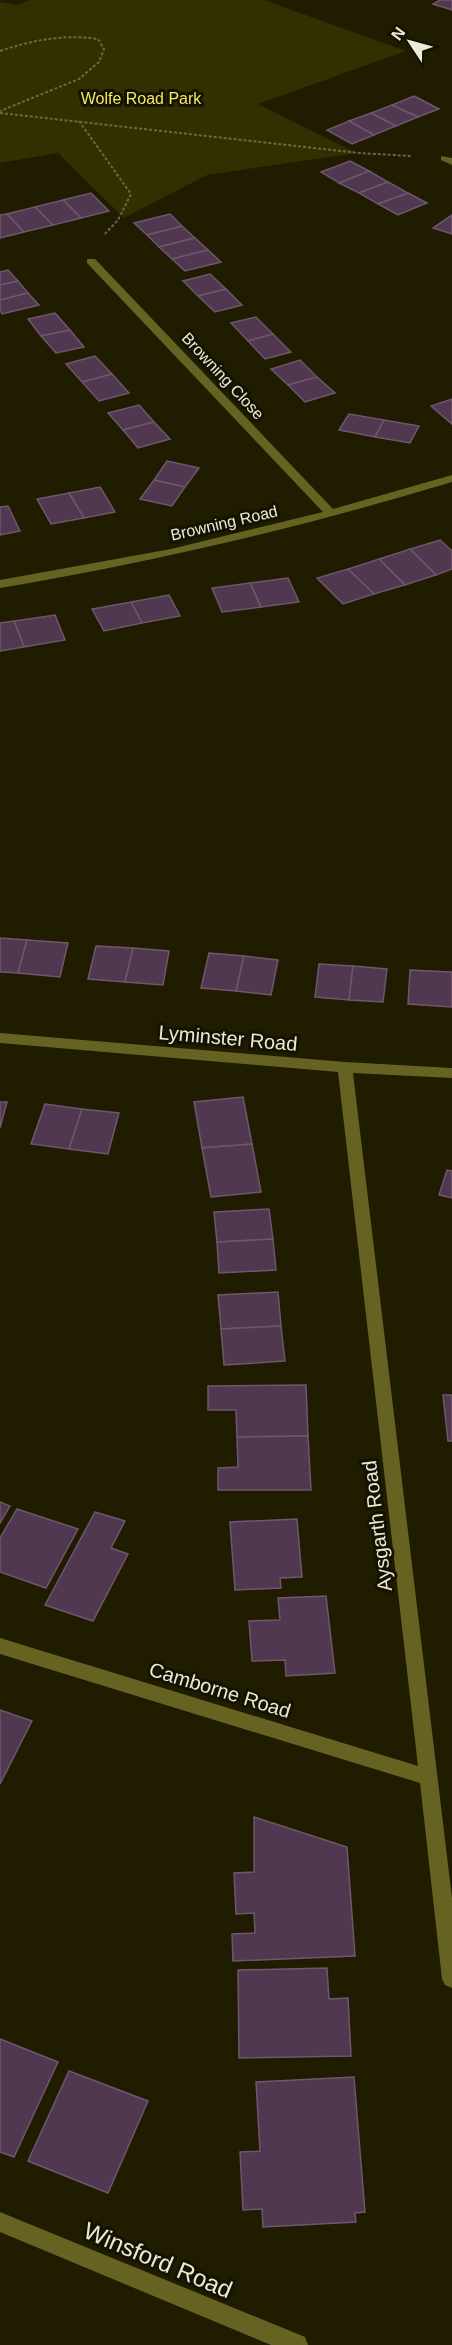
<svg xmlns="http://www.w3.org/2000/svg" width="452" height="2345" font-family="Arial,sans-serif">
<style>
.green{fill:#322f01}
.building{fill:#503950;stroke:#6f566e;stroke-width:1.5}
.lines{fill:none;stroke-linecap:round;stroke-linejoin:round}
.path{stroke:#6a684f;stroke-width:2;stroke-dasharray:3 2;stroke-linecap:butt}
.street{fill:#666222;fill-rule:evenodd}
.labels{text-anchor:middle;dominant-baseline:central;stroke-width:6;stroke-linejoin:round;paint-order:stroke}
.far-park-label{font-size:16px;fill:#f1e95e;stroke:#151300}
.far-street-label{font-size:16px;fill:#ebead8;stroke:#151300}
.street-label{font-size:20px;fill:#ebead8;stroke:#151300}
.near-street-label{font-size:24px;fill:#ebead8;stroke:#151300}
</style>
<rect width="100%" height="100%" fill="#1f1c00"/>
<path class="green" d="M 29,0 L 264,0 L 406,51 L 258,104 L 356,153 L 207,175 L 124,218 L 58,153 L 0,163 L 0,2 L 18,5 Z"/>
<g class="building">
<path d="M 440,0 L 452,0 L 452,10 L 433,4 Z"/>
<path d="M 414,96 L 439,109 L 418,117 L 392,105 Z"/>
<path d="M 392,105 L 418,117 L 396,126 L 371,113 Z"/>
<path d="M 371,113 L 396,126 L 374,135 L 349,121 Z"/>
<path d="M 349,121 L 374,135 L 352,144 L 327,130 Z"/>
<path d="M 350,161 L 369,171 L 339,183 L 321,172 Z"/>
<path d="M 369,171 L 388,182 L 359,193 L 339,183 Z"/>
<path d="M 388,182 L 408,193 L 378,204 L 359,193 Z"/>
<path d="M 91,193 L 109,211 L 81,218 L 63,200 Z"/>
<path d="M 408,193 L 427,203 L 398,215 L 378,204 Z"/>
<path d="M 63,200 L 81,218 L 53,225 L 35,207 Z"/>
<path d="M 35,207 L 53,225 L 24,232 L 7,214 Z"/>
<path d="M 7,214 L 24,232 L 0,238 L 0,215 Z"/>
<path d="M 170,214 L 182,226 L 147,235 L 134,223 Z"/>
<path d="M 452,215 L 452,234 L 433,228 Z"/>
<path d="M 182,226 L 195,238 L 159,247 L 147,235 Z"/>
<path d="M 195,238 L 208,250 L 172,259 L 159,247 Z"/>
<path d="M 208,250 L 221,262 L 185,271 L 172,259 Z"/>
<path d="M 8,270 L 18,281 L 0,285 L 0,272 Z"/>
<path d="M 210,274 L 226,289 L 198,296 L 183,281 Z"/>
<path d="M 18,281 L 28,293 L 0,300 L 0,285 Z"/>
<path d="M 226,289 L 242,305 L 215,312 L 198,296 Z"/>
<path d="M 28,293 L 39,305 L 2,314 L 0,310 L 0,300 Z"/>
<path d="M 55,313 L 70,330 L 41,336 L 28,319 Z"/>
<path d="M 256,317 L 273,334 L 248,341 L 231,323 Z"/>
<path d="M 70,330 L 84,347 L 56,353 L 41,336 Z"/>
<path d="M 273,334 L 291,352 L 265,359 L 248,341 Z"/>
<path d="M 95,356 L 112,374 L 82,382 L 66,364 Z"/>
<path d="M 300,360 L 317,377 L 288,385 L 271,369 Z"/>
<path d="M 112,374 L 129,393 L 99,401 L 82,382 Z"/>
<path d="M 317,377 L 335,393 L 305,402 L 288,385 Z"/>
<path d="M 452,399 L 452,424 L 431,406 Z"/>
<path d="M 139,405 L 154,422 L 123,430 L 108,413 Z"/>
<path d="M 349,414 L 384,420 L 375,437 L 339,430 Z"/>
<path d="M 384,420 L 419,426 L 410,443 L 375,437 Z"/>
<path d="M 154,422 L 170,439 L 138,448 L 123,430 Z"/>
<path d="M 167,461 L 199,468 L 185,487 L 154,480 Z"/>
<path d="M 154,480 L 185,487 L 172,506 L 140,499 Z"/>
<path d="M 100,487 L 115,512 L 84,518 L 69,493 Z"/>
<path d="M 69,493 L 84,518 L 51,524 L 37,499 Z"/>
<path d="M 8,506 L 20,531 L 0,535 L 0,507 Z"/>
<path d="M 440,540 L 452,551 L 452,569 L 436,575 L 410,549 Z"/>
<path d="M 410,549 L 436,575 L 405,585 L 379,559 Z"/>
<path d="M 379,559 L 405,585 L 374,594 L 348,569 Z"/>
<path d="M 348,569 L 374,594 L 343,604 L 317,578 Z"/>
<path d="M 288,578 L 299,602 L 261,607 L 250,583 Z"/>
<path d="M 250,583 L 261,607 L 222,612 L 212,588 Z"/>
<path d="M 169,595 L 180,616 L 142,623 L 131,602 Z"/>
<path d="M 131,602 L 142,623 L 104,631 L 92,609 Z"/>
<path d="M 55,615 L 65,640 L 24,647 L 14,621 Z"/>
<path d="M 14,621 L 24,647 L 0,651 L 0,623 Z"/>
<path d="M 0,938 L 27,940 L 18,973 L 0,972 Z"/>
<path d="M 27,940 L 68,943 L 60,977 L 18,973 Z"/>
<path d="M 96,946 L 133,948 L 125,982 L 88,979 Z"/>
<path d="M 133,948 L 169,951 L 163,985 L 125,982 Z"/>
<path d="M 209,953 L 244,956 L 236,991 L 201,988 Z"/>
<path d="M 244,956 L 278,960 L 271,995 L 236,991 Z"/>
<path d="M 319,964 L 353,966 L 349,1000 L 315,997 Z"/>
<path d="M 353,966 L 387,969 L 383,1002 L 349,1000 Z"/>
<path d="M 410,970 L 452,972 L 452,1007 L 408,1004 Z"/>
<path d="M 243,1097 L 252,1144 L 202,1148 L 194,1102 Z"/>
<path d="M 0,1102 L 7,1102 L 0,1128 Z"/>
<path d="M 45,1104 L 82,1109 L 69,1149 L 31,1144 Z"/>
<path d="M 82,1109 L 119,1113 L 108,1154 L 69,1149 Z"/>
<path d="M 252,1144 L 261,1192 L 211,1197 L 202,1148 Z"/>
<path d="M 447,1170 L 452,1171 L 452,1198 L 439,1195 Z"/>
<path d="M 269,1209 L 273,1239 L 217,1242 L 214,1212 Z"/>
<path d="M 273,1239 L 276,1270 L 219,1273 L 217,1242 Z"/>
<path d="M 278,1292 L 281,1326 L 221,1329 L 218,1295 Z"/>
<path d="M 281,1326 L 285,1361 L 224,1365 L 221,1329 Z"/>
<path d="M 306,1385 L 308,1436 L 237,1437 L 236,1410 L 208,1410 L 208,1386 Z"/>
<path d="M 443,1395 L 452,1395 L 452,1441 L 448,1441 Z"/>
<path d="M 308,1436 L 311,1490 L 218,1490 L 218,1468 L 238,1467 L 237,1437 Z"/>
<path d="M 0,1502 L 10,1506 L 0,1523 Z"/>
<path d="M 17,1509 L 78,1529 L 46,1588 L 0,1572 L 0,1538 Z"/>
<path d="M 95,1512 L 125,1521 L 111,1548 L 128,1554 L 93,1621 L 45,1605 Z"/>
<path d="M 297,1519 L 302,1577 L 280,1578 L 281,1588 L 235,1590 L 230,1522 Z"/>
<path d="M 326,1596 L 335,1673 L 286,1676 L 285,1660 L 252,1661 L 249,1621 L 280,1620 L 278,1598 Z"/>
<path d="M 0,1710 L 32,1721 L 0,1784 Z"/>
<path d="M 254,1817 L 347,1847 L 355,1956 L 233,1961 L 232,1934 L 255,1933 L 254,1913 L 236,1914 L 234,1873 L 254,1872 Z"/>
<path d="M 327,1968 L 329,1999 L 348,1998 L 351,2056 L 239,2058 L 238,1970 Z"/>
<path d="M 0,2039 L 58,2062 L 14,2157 L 0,2152 Z"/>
<path d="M 69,2071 L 148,2101 L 108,2193 L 28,2161 Z"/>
<path d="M 354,2077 L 365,2212 L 355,2213 L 356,2222 L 263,2227 L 262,2209 L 243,2210 L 240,2152 L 260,2151 L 256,2082 Z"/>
</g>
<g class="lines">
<g class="path">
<path d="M 0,51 C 33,40 64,34 98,39 L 104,49 L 99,62 L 79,79 L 0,111"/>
<path d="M 0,113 L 359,153 L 411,156"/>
<path d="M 79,121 L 131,194 L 118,220 L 104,235"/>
</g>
<g class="street">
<path d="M 441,156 L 452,158 L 452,165 L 441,160 Z"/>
<path d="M 87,259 L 95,259 L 333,509 L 452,475 L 452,482 C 304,527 153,562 0,588 L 0,580 L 171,549 L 323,512 L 87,263 Z"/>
<path d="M 0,1033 L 345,1062 L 452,1068 L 452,1078 L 353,1073 L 452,1898 L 452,1988 L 445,1985 L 442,1979 L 420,1783 L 0,1654 L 0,1638 L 418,1766 L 338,1072 L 0,1043 Z"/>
<path d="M 0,2212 L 305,2337 L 308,2345 L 271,2345 L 0,2232 Z"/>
</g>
</g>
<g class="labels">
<g class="far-park-label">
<text x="141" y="98">Wolfe Road Park</text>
</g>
<g class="far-street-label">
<text transform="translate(223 376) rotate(47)">Browning Close</text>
<text transform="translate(224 523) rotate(-13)">Browning Road</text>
</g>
<g class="street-label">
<text transform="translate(228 1038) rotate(5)">Lyminster Road</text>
<text transform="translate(377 1526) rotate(-97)">Aysgarth Road</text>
<text transform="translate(220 1690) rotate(17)">Camborne Road</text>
</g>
<g class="near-street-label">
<text transform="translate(158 2260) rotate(23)">Winsford Road</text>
</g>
</g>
<g transform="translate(410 42) rotate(306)" stroke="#151300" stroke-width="4.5" paint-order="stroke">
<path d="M0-4.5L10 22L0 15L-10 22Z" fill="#ebead8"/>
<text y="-9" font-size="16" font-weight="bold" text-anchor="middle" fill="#ebead8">N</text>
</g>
</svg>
